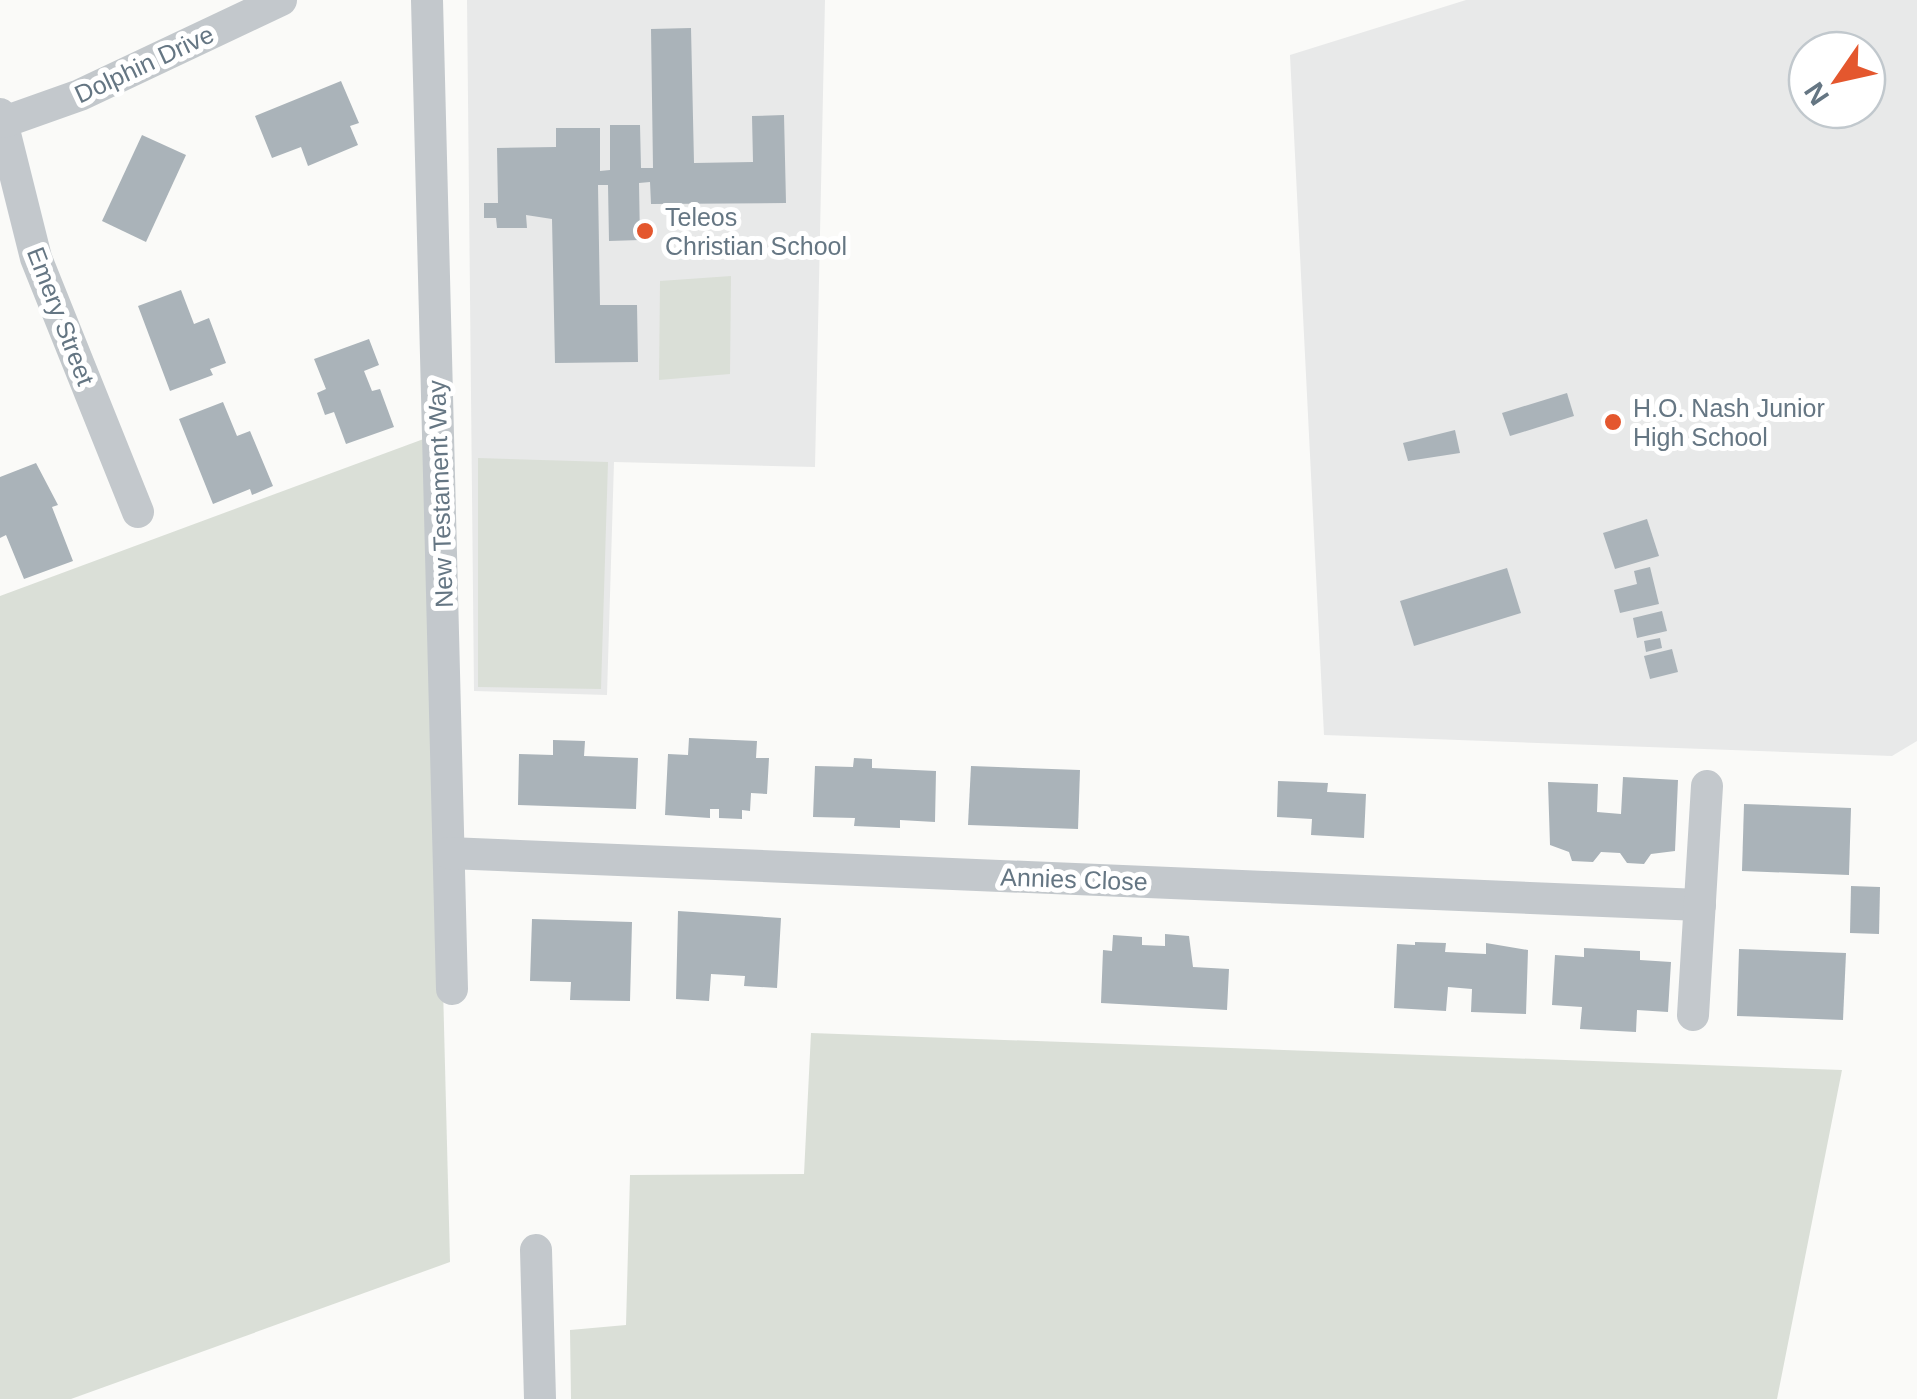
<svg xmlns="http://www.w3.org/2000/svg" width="1917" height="1399" font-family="Helvetica,sans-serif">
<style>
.built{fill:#e8e9e9;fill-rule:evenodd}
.green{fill:#dadfd7}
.building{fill:#aab3b9}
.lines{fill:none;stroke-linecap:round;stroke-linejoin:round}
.minor{stroke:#c3c8cc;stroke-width:32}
.poi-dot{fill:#e4572e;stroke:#fff;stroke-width:4}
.labels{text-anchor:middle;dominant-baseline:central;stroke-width:10;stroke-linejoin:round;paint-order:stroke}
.street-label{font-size:25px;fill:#657683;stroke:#fff}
.poi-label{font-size:25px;fill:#657683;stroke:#fff;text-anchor:start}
</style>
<rect width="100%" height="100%" fill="#fafaf8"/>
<g class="built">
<path d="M 467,0 L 825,0 L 815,467 L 614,462 L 607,695 L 474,691 Z"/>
<path d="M 1466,0 L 1917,0 L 1917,741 L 1892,756 L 1324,735 L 1290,55 ZM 1807,50 L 1867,50 L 1867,110 L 1807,110 Z"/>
</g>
<g class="green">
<path d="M 731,276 L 730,374 L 659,380 L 660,281 Z"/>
<path d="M 429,437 L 450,1262 L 71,1399 L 0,1399 L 0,596 Z"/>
<path d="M 478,458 L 608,462 L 601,689 L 478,687 Z"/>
<path d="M 811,1033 L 1842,1070 L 1777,1399 L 571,1399 L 570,1330 L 626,1325 L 630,1175 L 804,1174 Z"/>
</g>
<g class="building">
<path d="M 691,28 L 694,163 L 753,162 L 752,116 L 784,115 L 786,203 L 651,204 L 650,182 L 639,183 L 640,240 L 609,241 L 608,185 L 598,185 L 600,305 L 637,305 L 638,362 L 555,363 L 552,219 L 526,215 L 527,228 L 497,228 L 496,218 L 484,218 L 484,203 L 498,203 L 497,148 L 556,147 L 556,128 L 600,128 L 600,171 L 610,170 L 610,125 L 640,125 L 641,168 L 653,168 L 651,29 Z"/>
<path d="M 341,81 L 359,123 L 350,126 L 358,145 L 308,166 L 301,147 L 272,158 L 255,116 Z"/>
<path d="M 142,135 L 186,155 L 146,242 L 102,221 Z"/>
<path d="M 181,290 L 194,324 L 209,318 L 226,363 L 210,369 L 213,375 L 170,391 L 138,306 Z"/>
<path d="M 369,339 L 379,365 L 364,371 L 372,391 L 380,389 L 394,427 L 346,444 L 334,412 L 325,415 L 317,393 L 326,389 L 314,359 Z"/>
<path d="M 1567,393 L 1574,416 L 1510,436 L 1502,413 Z"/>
<path d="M 223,402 L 237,436 L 250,431 L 273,486 L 252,495 L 250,489 L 213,504 L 179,419 Z"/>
<path d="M 1455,430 L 1460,453 L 1408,461 L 1403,443 Z"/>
<path d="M 36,463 L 58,505 L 52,507 L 73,561 L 24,579 L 6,535 L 0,538 L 0,477 Z"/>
<path d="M 1647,519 L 1659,556 L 1615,569 L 1603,533 Z"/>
<path d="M 1650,567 L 1659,604 L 1620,613 L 1614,590 L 1637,584 L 1634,571 Z"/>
<path d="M 1507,568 L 1521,613 L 1414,646 L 1400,601 Z"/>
<path d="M 1662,611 L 1667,631 L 1637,638 L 1633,618 Z"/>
<path d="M 1660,638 L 1662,648 L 1646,652 L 1644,641 Z"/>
<path d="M 1672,649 L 1678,672 L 1650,679 L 1644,656 Z"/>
<path d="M 689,738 L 757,741 L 756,758 L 769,758 L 767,794 L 751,793 L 750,811 L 742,810 L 742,819 L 719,818 L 719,809 L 710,809 L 710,818 L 665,815 L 668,754 L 688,755 Z"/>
<path d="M 553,740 L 585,741 L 584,756 L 638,758 L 636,809 L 518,805 L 519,754 L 553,755 Z"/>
<path d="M 854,758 L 872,759 L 872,768 L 936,771 L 935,822 L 900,820 L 900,828 L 854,826 L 855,818 L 813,817 L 815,766 L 853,767 Z"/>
<path d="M 971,766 L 1080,770 L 1078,829 L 968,825 Z"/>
<path d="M 1623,777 L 1678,780 L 1675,851 L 1651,854 L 1644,864 L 1627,863 L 1620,853 L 1601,852 L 1593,862 L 1572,861 L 1569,852 L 1550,845 L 1548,782 L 1598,784 L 1597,812 L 1621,814 Z"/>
<path d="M 1278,781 L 1328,783 L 1327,792 L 1366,794 L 1364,838 L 1311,835 L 1312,819 L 1277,817 Z"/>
<path d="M 1744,804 L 1851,808 L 1849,875 L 1742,871 Z"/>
<path d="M 1851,886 L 1880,887 L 1879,934 L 1850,933 Z"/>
<path d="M 678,911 L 781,918 L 777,988 L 744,986 L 745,976 L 711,974 L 709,1001 L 676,999 Z"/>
<path d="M 532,919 L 632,922 L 630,1001 L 570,1000 L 571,982 L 530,981 Z"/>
<path d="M 1165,934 L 1189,936 L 1193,967 L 1229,969 L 1227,1010 L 1101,1003 L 1103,950 L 1112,951 L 1113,935 L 1142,937 L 1142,945 L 1165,946 Z"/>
<path d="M 1415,942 L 1446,943 L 1445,952 L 1486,954 L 1486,943 L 1528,950 L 1526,1014 L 1471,1012 L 1472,989 L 1448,987 L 1446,1011 L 1394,1008 L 1397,944 L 1415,945 Z"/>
<path d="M 1584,948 L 1640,951 L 1640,960 L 1671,962 L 1668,1012 L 1637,1010 L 1636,1032 L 1580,1029 L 1582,1007 L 1552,1005 L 1555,955 L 1584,957 Z"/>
<path d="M 1739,949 L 1846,953 L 1843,1020 L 1737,1016 Z"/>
</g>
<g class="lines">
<g class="minor">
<path d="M 427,0 L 452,989"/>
<path d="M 0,114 L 36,258 L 138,512"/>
<path d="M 4,122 L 80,95 L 281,0"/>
<path d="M 449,853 L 1700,905"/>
<path d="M 1693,1015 L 1707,786"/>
<path d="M 536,1250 L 540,1399"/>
</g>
</g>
<g class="poi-dot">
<circle cx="645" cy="231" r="10"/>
<circle cx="1613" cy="422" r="10"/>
</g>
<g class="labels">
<g class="street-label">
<text transform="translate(144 64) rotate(-25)">Dolphin Drive</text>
<text transform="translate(61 316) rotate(69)">Emery Street</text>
<text transform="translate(440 494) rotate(-92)">New Testament Way</text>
<text transform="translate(1074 879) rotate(2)">Annies Close</text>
</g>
<g class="poi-label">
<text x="665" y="217">Teleos<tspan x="665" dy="29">Christian School</tspan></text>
<text x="1633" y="408">H.O. Nash Junior<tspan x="1633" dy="29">High School</tspan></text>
</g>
</g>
<g transform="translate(1837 80) rotate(236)"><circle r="48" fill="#ffffff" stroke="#c1c8cd" stroke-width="2.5"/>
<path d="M0-8L18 38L0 25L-18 38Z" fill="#e4572e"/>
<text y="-15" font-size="28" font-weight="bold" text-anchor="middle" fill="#657683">N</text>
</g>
</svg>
